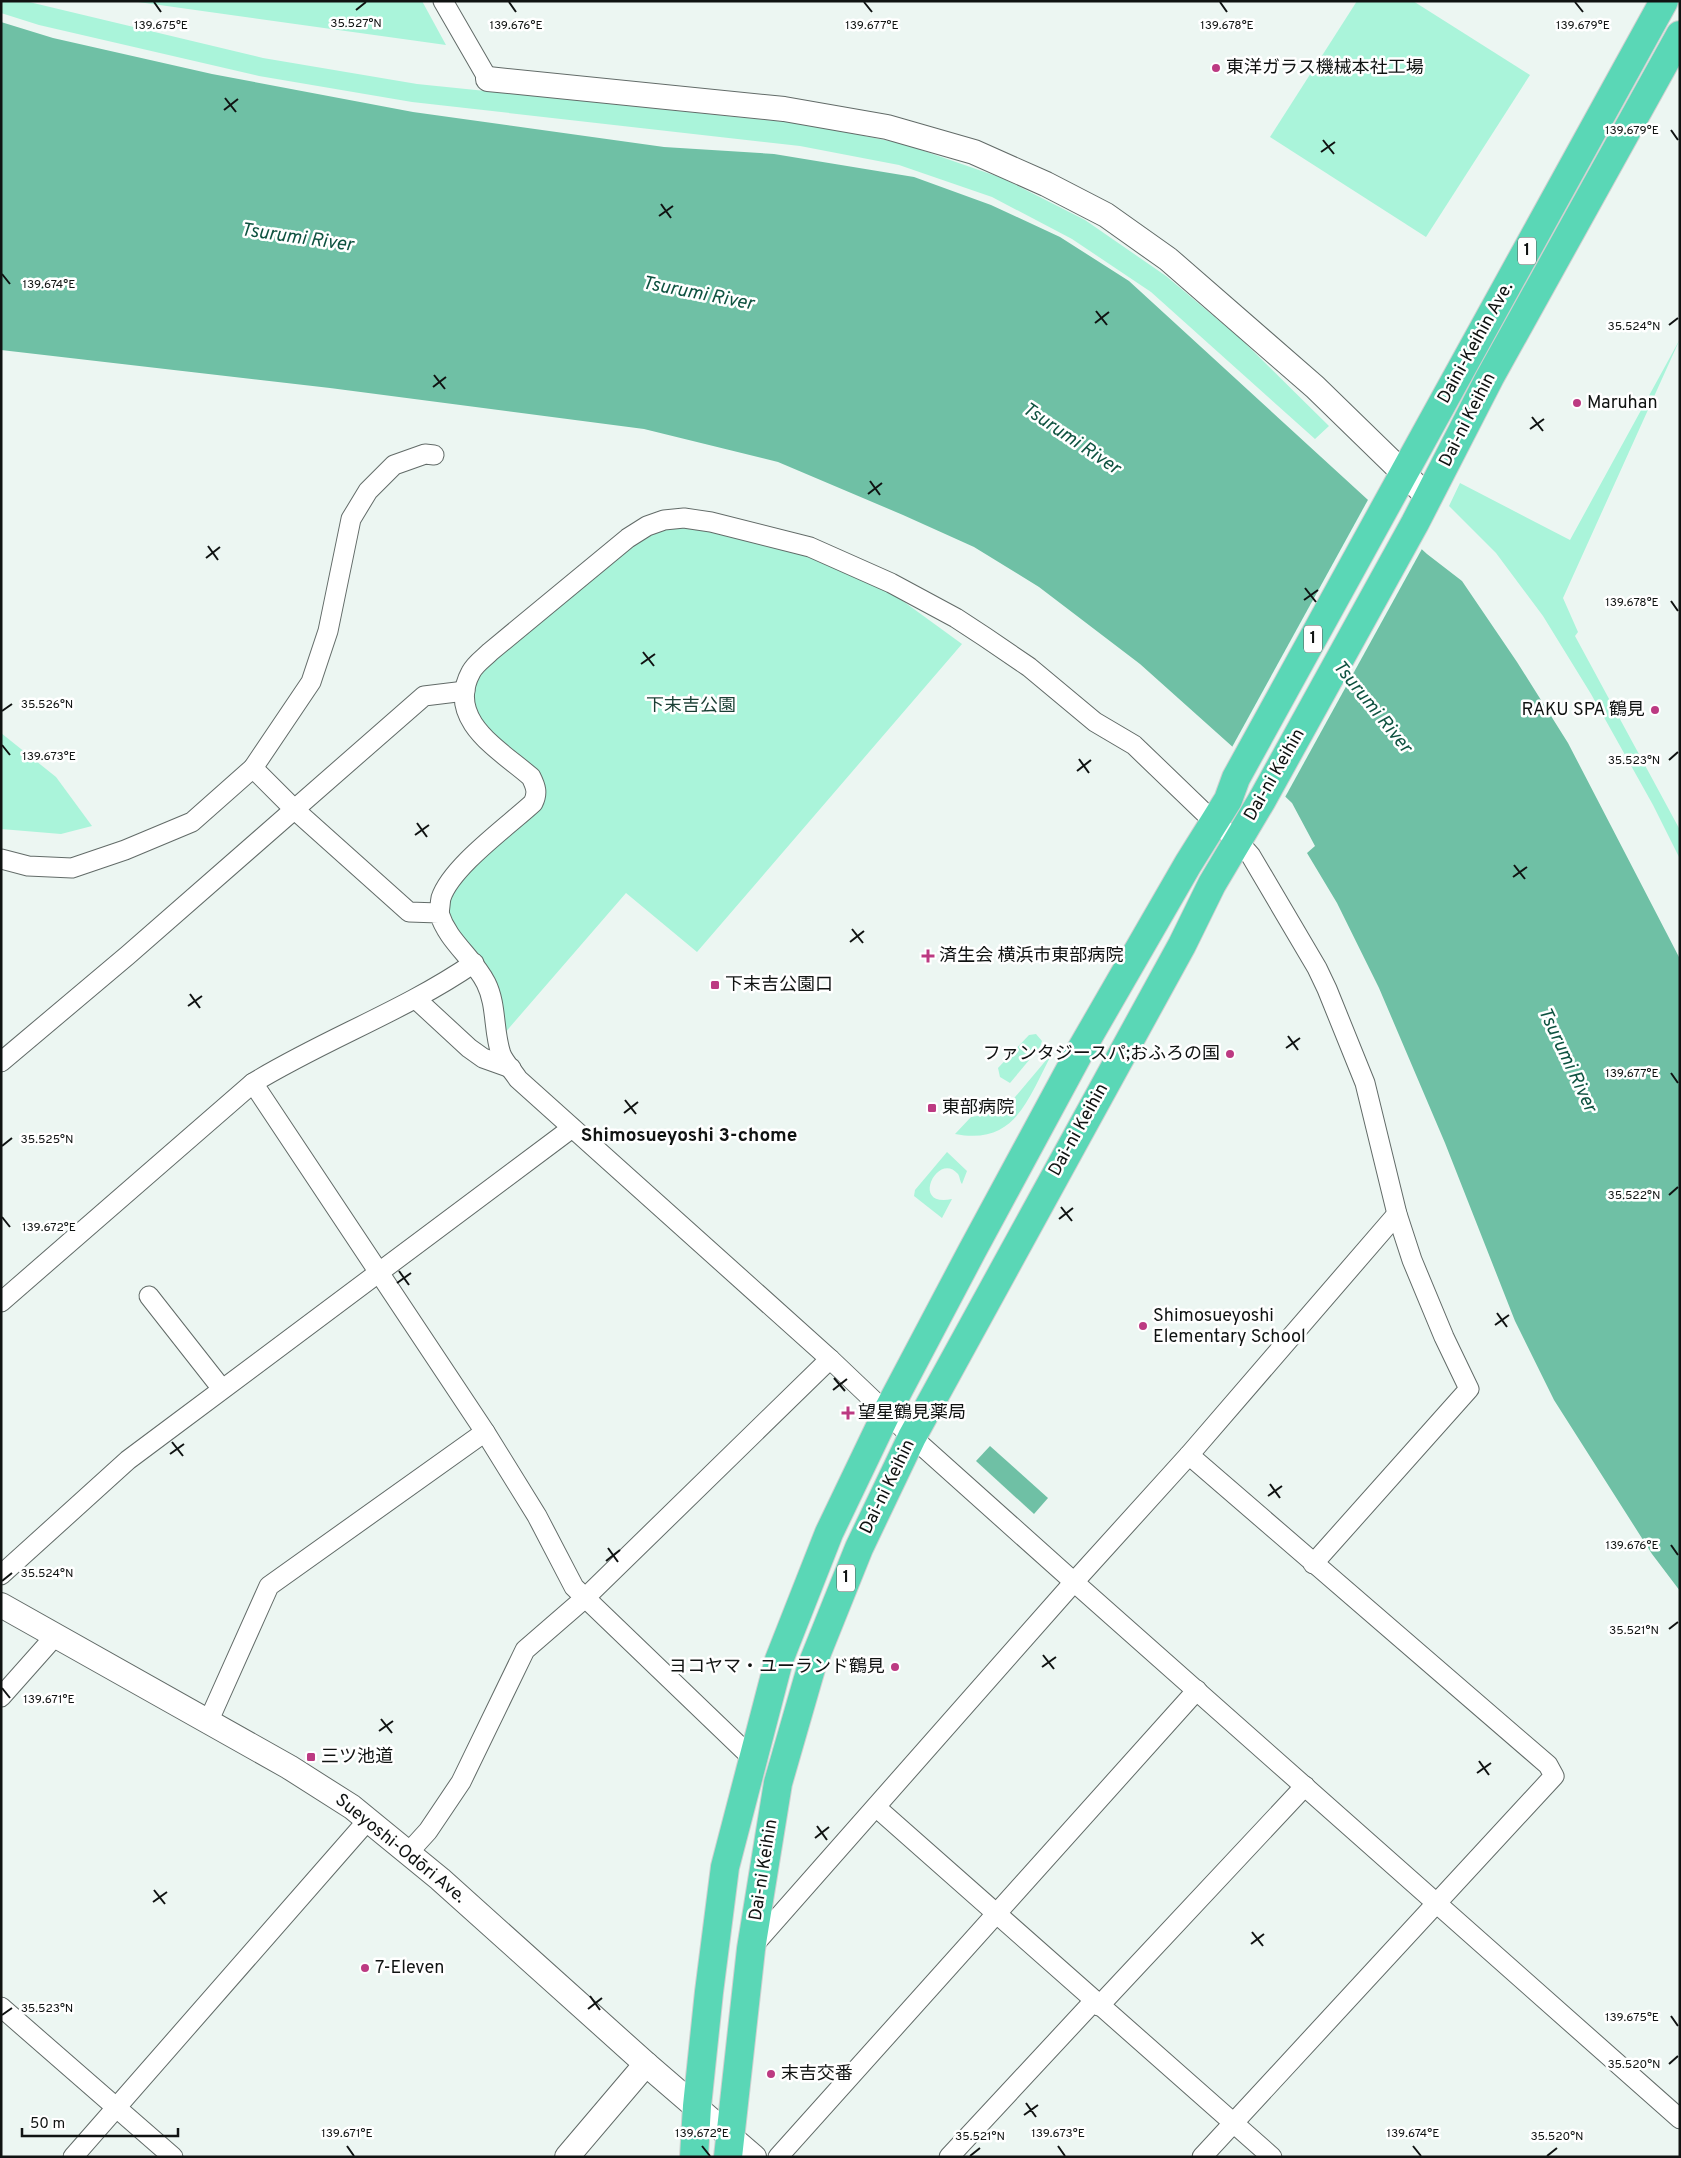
<svg xmlns="http://www.w3.org/2000/svg" width="1681" height="2158" font-family="Overpass,'Noto Sans JP',sans-serif">
<style>
.green{fill:#aaf4da}
.water{fill:#6fc0a5}
.pier{fill:#ecf6f2}
.lines{fill:none;stroke-linecap:round;stroke-linejoin:round}
.minor-casing{stroke:#626b68;stroke-width:21}
.tertiary-casing{stroke:#626b68;stroke-width:26}
.trunk-casing{stroke:#cfd0d0;stroke-width:30}
.minor{stroke:#fff;stroke-width:19}
.tertiary{stroke:#fff;stroke-width:24}
.trunk{stroke:#5ad7b6;stroke-width:28}
.ticks{fill:none;stroke:#101312;stroke-width:2}
.poi-dot{fill:#bc3a82;stroke:#fff;stroke-width:2}
.labels{text-anchor:middle;dominant-baseline:central;stroke-width:5;stroke-linejoin:round;paint-order:stroke}
.shield{fill:#fff;stroke:#585a59;stroke-width:1}
.shield-label{font-size:16px;font-weight:bold;fill:#101312}
.poi-label{font-size:18px;fill:#101312;stroke:#fff;text-anchor:start}
.street-label{font-size:18px;fill:#101312;stroke:#fff}
.park-label{font-size:18px;fill:#1a3f34;stroke:#fff}
.water-label{font-size:19px;font-style:italic;fill:#0e5240;stroke:#fff}
.neighbourhood-label{font-size:19px;font-weight:bold;fill:#101312;stroke:#fff}
.ticks-label{font-size:12px;text-anchor:middle;fill:#101312;stroke:#fff;stroke-width:5;stroke-linejoin:round;paint-order:stroke}
</style>
<rect width="100%" height="100%" fill="#ecf6f2"/>
<g class="green">
<path d="M 1,1 L 25,1 L 263,58 L 417,84 L 806,124 L 904,144 L 1002,178 L 1085,220 L 1166,276 L 1241,339 L 1329,426 L 1315,439 L 1151,292 L 1072,239 L 992,197 L 899,165 L 800,146 L 412,102 L 259,76 L 39,25 L 1,13 Z"/>
<path d="M 131,1 L 422,1 L 446,45 Z"/>
<path d="M 1357,1 L 1413,1 L 1530,75 L 1426,237 L 1270,137 Z"/>
<path d="M 1680,339 L 1563,598 L 1578,632 L 1575,636 L 1680,830 L 1680,859 L 1653,805 L 1591,694 L 1543,616 L 1496,553 L 1449,506 L 1460,483 L 1570,540 Z"/>
<path d="M 685,523 L 807,555 L 885,588 L 962,644 L 697,952 L 626,893 L 503,1035 L 448,912 L 448,900 L 455,885 L 544,797 L 544,781 L 537,769 L 483,726 L 470,697 L 477,672 L 651,531 Z"/>
<path d="M 1,733 L 56,777 L 92,826 L 61,834 L 1,829 Z"/>
<path d="M 1036,1034 L 1042,1041 L 1040,1047 L 1010,1083 L 1000,1077 L 998,1068 L 1029,1035 Z"/>
<path d="M 1053,1052 C 1028,1097 1017,1146 955,1134 L 971,1117 L 997,1113 L 1010,1103 Z"/>
<path d="M 947,1152 L 967,1171 L 962,1184 C 960,1182 960,1177 958,1174 C 938,1150 909,1208 952,1199 L 942,1218 L 914,1196 L 915,1190 Z"/>
</g>
<g class="water">
<path d="M 1,22 L 53,38 L 212,74 L 413,112 L 664,147 L 774,154 L 914,177 L 991,205 L 1060,237 L 1129,281 L 1427,554 L 1462,581 L 1517,662 L 1568,743 L 1680,959 L 1680,1591 L 1652,1554 L 1554,1400 L 1515,1321 L 1445,1143 L 1379,988 L 1337,903 L 1307,853 L 1315,846 L 1292,803 L 1235,749 L 1140,664 L 1039,587 L 974,547 L 903,515 L 778,462 L 644,429 L 330,388 L 1,350 Z"/>
<path d="M 990,1446 L 1048,1498 L 1034,1514 L 976,1461 Z"/>
</g>
<path class="pier" d="M 1369,498 L 1423,547 L 1284,799 L 1231,749 Z"/>
<g class="lines">
<defs>
<g id="minor">
<path d="M 443,1 L 488,79"/>
<path d="M 253,768 L 295,810 L 409,912 L 439,913 C 448,942 473,957 486,983 C 497,1005 493,1030 501,1054 C 504,1062 513,1071 518,1079 L 830,1359 L 912,1437 L 1074,1582 L 1680,2119"/>
<path d="M 1,859 L 28,866 L 72,868 L 125,850 L 192,822 L 253,768 L 311,682 L 328,631 L 351,519 L 368,491 L 394,465 L 425,454 L 434,455"/>
<path d="M 439,913 C 440,909 440,903 441,898 C 451,867 508,826 533,803 C 538,793 536,787 531,777 C 500,750 445,720 471,672 C 475,664 484,658 490,652 L 628,538 L 647,526 L 664,520 L 684,518 L 711,522 L 810,547 L 891,583 L 956,618 L 985,637 L 1029,667 L 1095,722 L 1134,745 L 1214,822 L 1237,840 L 1251,856 L 1317,968 L 1327,989 L 1365,1083 L 1397,1214 L 1412,1260 L 1444,1337 L 1469,1389 L 1313,1564"/>
<path d="M 417,1000 L 469,1048 L 483,1058 L 511,1068"/>
<path d="M 1,1062 L 128,955 L 424,696 L 465,691"/>
<path d="M 253,1083 L 485,1432 L 537,1516 L 574,1587 L 752,1758"/>
<path d="M 149,1296 L 222,1389"/>
<path d="M 1,1302 L 253,1083 C 325,1039 404,1011 474,963"/>
<path d="M 1189,1455 L 1548,1765 L 1554,1776 L 1202,2157"/>
<path d="M 1,1575 L 128,1460 L 572,1128"/>
<path d="M 1,1697 L 56,1635"/>
<path d="M 209,1720 L 269,1586 L 485,1432"/>
<path d="M 877,1808 L 1272,2157"/>
<path d="M 408,1853 L 428,1831 L 461,1782 L 525,1650 L 585,1598 L 830,1359"/>
<path d="M 751,1948 L 1074,1582 L 1189,1455 L 1397,1214"/>
<path d="M 1099,2006 L 1305,1786"/>
<path d="M 1,2007 L 173,2157"/>
<path d="M 73,2157 L 368,1820"/>
<path d="M 778,2157 L 1197,1690"/>
<path d="M 949,2157 L 1094,2001"/>
</g>
<g id="tertiary">
<path d="M 488,79 L 784,109 L 887,127 L 974,152 L 1046,184 L 1106,215 L 1168,259 L 1315,387 L 1428,497"/>
<path d="M 1,1605 L 289,1767 L 352,1807 L 440,1879 L 646,2064 L 754,2157"/>
<path d="M 567,2157 L 646,2064"/>
</g>
<g id="trunk">
<path d="M 694,2157 L 697,2106 L 709,1992 L 725,1867 L 779,1660 L 829,1533 L 887,1412 L 972,1251 L 1079,1053 L 1188,864 L 1228,800 L 1236,778 L 1664,1"/>
<path d="M 728,2157 L 751,1949 L 778,1783 L 812,1665 L 859,1548 L 912,1437 L 1182,945 L 1212,884 L 1262,800 L 1415,523 L 1490,377 L 1680,35"/>
</g>
</defs>
<use href="#minor" class="minor-casing"/>
<use href="#tertiary" class="tertiary-casing"/>
<use href="#trunk" class="trunk-casing"/>
<use href="#minor" class="minor"/>
<use href="#tertiary" class="tertiary"/>
<use href="#trunk" class="trunk"/>
</g>
<path class="ticks" d="M 154,2 L 161,12M 509,2 L 516,12M 864,2 L 872,12M 1220,2 L 1227,12M 1575,2 L 1583,12M 356,10 L 366,2M 225,98 L 236,112M 224,110 L 238,99M 1671,130 L 1678,140M 1323,140 L 1334,154M 1321,152 L 1335,142M 661,204 L 671,218M 659,216 L 673,206M 2,274 L 10,284M 1096,311 L 1107,325M 1095,323 L 1109,312M 1669,325 L 1678,318M 434,375 L 445,389M 433,387 L 446,377M 1532,417 L 1543,431M 1530,429 L 1544,419M 870,481 L 880,495M 868,494 L 882,483M 208,546 L 218,560M 206,558 L 220,547M 1305,588 L 1316,602M 1304,600 L 1318,590M 1671,601 L 1678,611M 643,652 L 654,666M 641,664 L 655,654M 2,711 L 12,704M 2,745 L 10,755M 1079,759 L 1089,773M 1669,760 L 1678,752M 1077,771 L 1091,760M 417,823 L 427,837M 415,835 L 429,825M 1514,865 L 1525,879M 1513,877 L 1527,867M 852,929 L 863,943M 850,942 L 864,931M 190,994 L 200,1008M 188,1006 L 202,996M 1288,1036 L 1298,1050M 1286,1048 L 1300,1038M 1671,1073 L 1678,1083M 625,1100 L 636,1114M 624,1113 L 638,1102M 2,1146 L 12,1138M 1669,1195 L 1678,1187M 1061,1207 L 1072,1221M 2,1217 L 10,1227M 1059,1219 L 1073,1208M 399,1271 L 409,1285M 397,1283 L 411,1273M 1497,1313 L 1507,1327M 1495,1325 L 1509,1315M 834,1378 L 845,1391M 833,1390 L 847,1379M 172,1442 L 183,1456M 170,1454 L 184,1444M 1270,1484 L 1280,1498M 1268,1496 L 1282,1486M 1671,1545 L 1678,1555M 608,1548 L 618,1562M 606,1561 L 620,1550M 2,1581 L 12,1573M 1669,1629 L 1678,1622M 1043,1655 L 1054,1669M 1042,1667 L 1056,1657M 2,1688 L 10,1698M 381,1719 L 392,1733M 379,1731 L 393,1721M 1479,1761 L 1489,1775M 1477,1773 L 1491,1763M 817,1826 L 827,1840M 815,1838 L 829,1827M 154,1890 L 165,1904M 153,1902 L 167,1892M 1252,1932 L 1263,1946M 1251,1944 L 1264,1934M 590,1996 L 600,2010M 588,2009 L 602,1998M 2,2015 L 12,2008M 1671,2016 L 1678,2026M 1669,2064 L 1678,2056M 1026,2103 L 1036,2117M 1024,2115 L 1038,2105M 347,2146 L 354,2156M 702,2146 L 710,2156M 1058,2146 L 1065,2156M 1413,2146 L 1421,2156M 970,2156 L 980,2148M 1547,2156 L 1557,2148"/>
<g class="poi-dot">
<circle cx="1216" cy="68" r="5"/>
<circle cx="1577" cy="403" r="5"/>
<circle cx="1655" cy="710" r="5"/>
<path d="M925.5 948.5h5v5h5v5h-5v5h-5v-5h-5v-5h5z"/>
<rect x="710" y="980" width="10" height="10" rx="2.5"/>
<circle cx="1230" cy="1054" r="5"/>
<rect x="927" y="1103" width="10" height="10" rx="2.5"/>
<circle cx="1143" cy="1326" r="5"/>
<path d="M845.5 1405.5h5v5h5v5h-5v5h-5v-5h-5v-5h5z"/>
<circle cx="895" cy="1667" r="5"/>
<rect x="306" y="1752" width="10" height="10" rx="2.5"/>
<circle cx="365" cy="1968" r="5"/>
<circle cx="771" cy="2074" r="5"/>
</g>
<g class="labels">
<g class="shield">
<rect x="1518" y="237.5" width="18" height="27" rx="4"/>
<rect x="1304" y="625.5" width="18" height="27" rx="4"/>
<rect x="837" y="1564.5" width="18" height="27" rx="4"/>
</g>
<g class="shield-label">
<text x="1527" y="251">1</text>
<text x="1313" y="639">1</text>
<text x="846" y="1578">1</text>
</g>
<g class="poi-label">
<text x="1226" y="68">東洋ガラス機械本社工場</text>
<text x="1587" y="403">Maruhan</text>
<text x="1645" y="710" text-anchor="end">RAKU SPA 鶴見</text>
<text x="939" y="956">済生会 横浜市東部病院</text>
<text x="725" y="985">下末吉公園口</text>
<text x="1220" y="1054" text-anchor="end">ファンタジースパ;おふろの国</text>
<text x="942" y="1108">東部病院</text>
<text x="1153" y="1316">Shimosueyoshi<tspan x="1153" dy="21">Elementary School</tspan></text>
<text x="858" y="1413">望星鶴見薬局</text>
<text x="885" y="1667" text-anchor="end">ヨコヤマ・ユーランド鶴見</text>
<text x="321" y="1757">三ツ池道</text>
<text x="375" y="1968">7-Eleven</text>
<text x="781" y="2074">末吉交番</text>
</g>
<g class="street-label">
<text transform="translate(1476 343) rotate(-61)">Daini-Keihin Ave.</text>
<text transform="translate(1468 420) rotate(-63)">Dai-ni Keihin</text>
<text transform="translate(1275 775) rotate(-60)">Dai-ni Keihin</text>
<text transform="translate(1079 1130) rotate(-61)">Dai-ni Keihin</text>
<text transform="translate(888 1487) rotate(-64)">Dai-ni Keihin</text>
<text transform="translate(400 1849) rotate(39)">Sueyoshi-Odōri Ave.</text>
<text transform="translate(764 1870) rotate(-81)">Dai-ni Keihin</text>
</g>
<g class="park-label">
<text x="691" y="706">下末吉公園</text>
</g>
<g class="water-label">
<text transform="translate(297 238) rotate(8)">Tsurumi River</text>
<text transform="translate(698 294) rotate(11)">Tsurumi River</text>
<text transform="translate(1071 439) rotate(34)">Tsurumi River</text>
<text transform="translate(1372 707) rotate(51)">Tsurumi River</text>
<text transform="translate(1567 1060) rotate(65)">Tsurumi River</text>
</g>
<g class="neighbourhood-label">
<text x="689" y="1136">Shimosueyoshi 3-chome</text>
</g>
</g>
<g class="ticks-label">
<text x="356" y="27">35.527°N</text>
<text x="1583" y="29">139.679°E</text>
<text x="161" y="29">139.675°E</text>
<text x="516" y="29">139.676°E</text>
<text x="872" y="29">139.677°E</text>
<text x="1227" y="29">139.678°E</text>
<text x="1632" y="134">139.679°E</text>
<text x="49" y="288">139.674°E</text>
<text x="1634" y="330">35.524°N</text>
<text x="1632" y="606">139.678°E</text>
<text x="47" y="708">35.526°N</text>
<text x="49" y="760">139.673°E</text>
<text x="1634" y="764">35.523°N</text>
<text x="1632" y="1077">139.677°E</text>
<text x="47" y="1143">35.525°N</text>
<text x="1634" y="1199">35.522°N</text>
<text x="49" y="1231">139.672°E</text>
<text x="1632" y="1549">139.676°E</text>
<text x="47" y="1577">35.524°N</text>
<text x="1634" y="1634">35.521°N</text>
<text x="49" y="1703">139.671°E</text>
<text x="47" y="2012">35.523°N</text>
<text x="1632" y="2021">139.675°E</text>
<text x="1634" y="2068">35.520°N</text>
<text x="347" y="2137">139.671°E</text>
<text x="702" y="2137">139.672°E</text>
<text x="1058" y="2137">139.673°E</text>
<text x="1413" y="2137">139.674°E</text>
<text x="980" y="2140">35.521°N</text>
<text x="1557" y="2140">35.520°N</text>
</g>
<rect width="1681" height="2158" fill="none" stroke="#101312" stroke-width="5"/>
<path d="M22 2128v8h156v-8" fill="none" stroke="#101312" stroke-width="2.5"/>
<text x="30" y="2128" font-size="15" fill="#101312" stroke="#ffffff" stroke-width="4" paint-order="stroke">50 m</text>
</svg>
